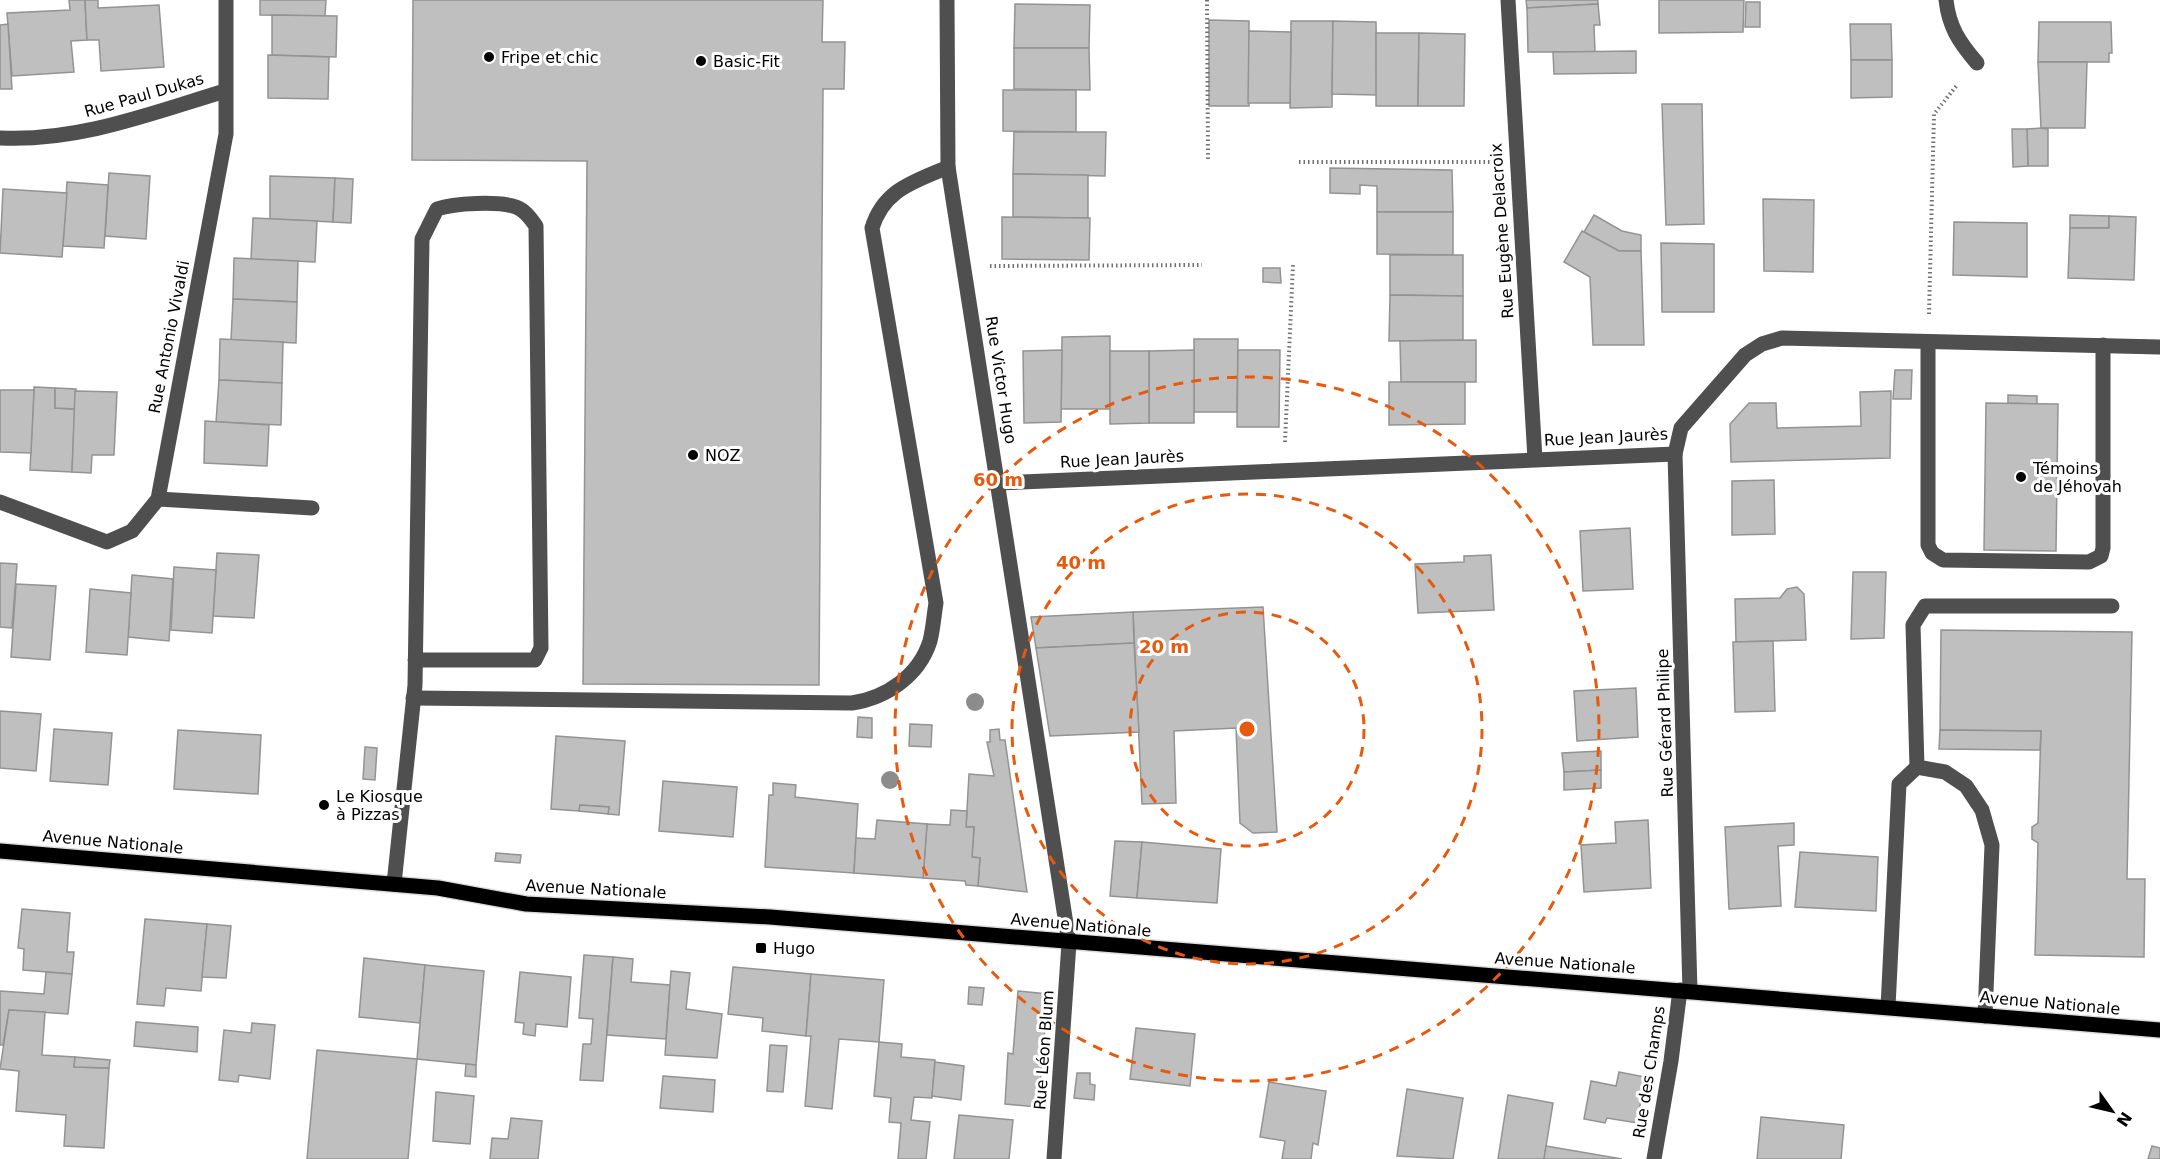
<svg xmlns="http://www.w3.org/2000/svg" width="2160" height="1159" font-family="'DejaVu Sans',sans-serif">
<style>
.building{fill:#bfbfbf;stroke:#939393;stroke-width:1.5}
.lines{fill:none;stroke-linecap:round;stroke-linejoin:round}
.major-casing{stroke:#dbdbdb;stroke-width:18}
.path{stroke:#717171;stroke-width:4;stroke-dasharray:1.5 3;stroke-linecap:butt}
.minor{stroke:#4f4f4f;stroke-width:15}
.major{stroke:#000;stroke-width:15}
.tree{fill:#8c8c8c}
.ring{fill:none;stroke:#e8590c;stroke-width:3;stroke-dasharray:10 8}
.poi-dot{fill:#000;stroke:#fff;stroke-width:2}
.labels{text-anchor:middle;dominant-baseline:central;stroke-width:6;stroke-linejoin:round;paint-order:stroke}
.poi-label{font-size:16px;fill:#000;stroke:#fff;text-anchor:start}
.street-label{font-size:16px;fill:#000;stroke:#fff}
.centre{fill:#e8590c;stroke:#fff;stroke-width:3}
.ring-label{font-size:18px;text-anchor:middle;font-weight:bold;fill:#e8590c;stroke:#fff;stroke-width:6;stroke-linejoin:round;paint-order:stroke}
</style>
<rect width="100%" height="100%" fill="#fff"/>
<g class="building">
<path d="M 69,0 L 85,0 L 87,40 L 71,41 L 74,72 L 12,76 L 7,13 L 70,10 Z"/>
<path d="M 85,0 L 98,0 L 98,8 L 159,5 L 164,67 L 101,71 L 99,40 L 87,40 Z"/>
<path d="M 260,0 L 326,0 L 325,16 L 260,15 Z"/>
<path d="M 413,0 L 823,0 L 822,42 L 845,42 L 844,89 L 823,89 L 819,685 L 583,684 L 587,161 L 412,160 Z"/>
<path d="M 1526,0 L 1598,0 L 1598,4 L 1527,8 Z"/>
<path d="M 1659,0 L 1744,0 L 1743,32 L 1659,33 Z"/>
<path d="M 1746,2 L 1760,2 L 1760,27 L 1745,27 Z"/>
<path d="M 1015,4 L 1090,5 L 1089,48 L 1014,48 Z"/>
<path d="M 1598,4 L 1600,25 L 1594,25 L 1595,52 L 1528,52 L 1527,8 Z"/>
<path d="M 272,15 L 337,16 L 336,57 L 272,55 Z"/>
<path d="M 1209,20 L 1249,21 L 1249,106 L 1209,106 Z"/>
<path d="M 1291,21 L 1333,21 L 1332,107 L 1290,108 Z"/>
<path d="M 1333,21 L 1376,22 L 1377,95 L 1332,94 Z"/>
<path d="M 2039,22 L 2111,22 L 2112,53 L 2109,53 L 2109,62 L 2038,62 Z"/>
<path d="M 8,24 L 12,89 L 0,89 L 0,25 Z"/>
<path d="M 1850,24 L 1891,24 L 1892,60 L 1851,60 Z"/>
<path d="M 1249,31 L 1291,32 L 1290,103 L 1248,103 Z"/>
<path d="M 1376,33 L 1419,33 L 1418,106 L 1376,106 Z"/>
<path d="M 1419,33 L 1465,34 L 1464,106 L 1418,106 Z"/>
<path d="M 1014,48 L 1089,48 L 1090,90 L 1014,89 Z"/>
<path d="M 1636,51 L 1636,73 L 1554,74 L 1553,52 Z"/>
<path d="M 268,55 L 329,57 L 328,99 L 268,98 Z"/>
<path d="M 1851,60 L 1892,60 L 1892,97 L 1851,98 Z"/>
<path d="M 2038,62 L 2087,62 L 2085,128 L 2041,128 Z"/>
<path d="M 1003,90 L 1076,90 L 1076,132 L 1003,131 Z"/>
<path d="M 1662,104 L 1702,104 L 1704,224 L 1666,225 Z"/>
<path d="M 2041,128 L 2048,129 L 2048,166 L 2028,166 L 2027,129 Z"/>
<path d="M 2012,129 L 2027,129 L 2028,166 L 2013,167 Z"/>
<path d="M 1014,132 L 1106,132 L 1105,176 L 1013,174 Z"/>
<path d="M 1330,168 L 1452,170 L 1453,212 L 1377,212 L 1377,186 L 1360,185 L 1360,194 L 1330,193 Z"/>
<path d="M 109,173 L 150,176 L 146,239 L 105,236 Z"/>
<path d="M 1013,174 L 1088,175 L 1088,218 L 1013,217 Z"/>
<path d="M 270,176 L 335,178 L 333,222 L 270,219 Z"/>
<path d="M 335,178 L 353,179 L 351,223 L 333,222 Z"/>
<path d="M 67,182 L 108,185 L 104,248 L 63,246 Z"/>
<path d="M 3,189 L 67,193 L 62,257 L 0,253 Z"/>
<path d="M 1763,199 L 1814,200 L 1813,272 L 1764,271 Z"/>
<path d="M 1377,212 L 1453,212 L 1453,255 L 1377,254 Z"/>
<path d="M 1594,215 L 1622,231 L 1641,235 L 1641,251 L 1619,251 L 1584,232 Z"/>
<path d="M 2070,215 L 2109,216 L 2109,228 L 2070,228 Z"/>
<path d="M 2109,216 L 2136,217 L 2134,280 L 2068,278 L 2070,228 L 2109,228 Z"/>
<path d="M 1002,217 L 1090,218 L 1089,260 L 1002,259 Z"/>
<path d="M 253,218 L 317,221 L 315,262 L 251,259 Z"/>
<path d="M 1954,222 L 2027,223 L 2027,277 L 1953,275 Z"/>
<path d="M 1582,231 L 1619,251 L 1641,251 L 1644,345 L 1593,345 L 1590,277 L 1564,262 Z"/>
<path d="M 1661,243 L 1714,244 L 1714,312 L 1662,312 Z"/>
<path d="M 1390,255 L 1463,255 L 1463,296 L 1390,295 Z"/>
<path d="M 234,258 L 298,261 L 297,302 L 233,299 Z"/>
<path d="M 1263,268 L 1280,268 L 1281,283 L 1263,282 Z"/>
<path d="M 1390,295 L 1463,296 L 1463,340 L 1389,341 Z"/>
<path d="M 233,299 L 297,302 L 296,343 L 231,340 Z"/>
<path d="M 1110,336 L 1110,409 L 1061,409 L 1062,337 Z"/>
<path d="M 220,339 L 283,342 L 282,383 L 219,380 Z"/>
<path d="M 1194,339 L 1238,339 L 1237,412 L 1194,412 Z"/>
<path d="M 1476,340 L 1476,382 L 1401,382 L 1400,341 Z"/>
<path d="M 1062,350 L 1061,422 L 1024,423 L 1023,351 Z"/>
<path d="M 1194,350 L 1194,423 L 1149,423 L 1149,351 Z"/>
<path d="M 1238,350 L 1280,350 L 1279,427 L 1237,427 Z"/>
<path d="M 1110,351 L 1149,351 L 1149,423 L 1110,424 Z"/>
<path d="M 1895,370 L 1912,370 L 1911,399 L 1893,399 Z"/>
<path d="M 219,380 L 282,383 L 281,425 L 216,422 Z"/>
<path d="M 1389,382 L 1465,382 L 1465,424 L 1389,425 Z"/>
<path d="M 34,387 L 55,388 L 55,408 L 75,409 L 72,472 L 30,470 Z"/>
<path d="M 55,388 L 76,389 L 75,409 L 55,408 Z"/>
<path d="M 0,390 L 34,390 L 31,453 L 0,452 Z"/>
<path d="M 75,391 L 117,392 L 114,455 L 92,455 L 91,473 L 72,472 Z"/>
<path d="M 1891,391 L 1890,458 L 1731,462 L 1730,424 L 1749,403 L 1776,403 L 1777,428 L 1861,426 L 1860,392 Z"/>
<path d="M 2008,395 L 2037,396 L 2037,404 L 2008,403 Z"/>
<path d="M 1986,403 L 2058,404 L 2056,551 L 1984,550 Z"/>
<path d="M 205,421 L 269,425 L 267,466 L 204,463 Z"/>
<path d="M 1774,480 L 1775,534 L 1732,535 L 1732,481 Z"/>
<path d="M 1630,528 L 1633,589 L 1583,591 L 1580,531 Z"/>
<path d="M 217,553 L 259,555 L 254,618 L 213,616 Z"/>
<path d="M 1491,555 L 1494,610 L 1418,613 L 1415,564 L 1464,562 L 1464,556 Z"/>
<path d="M 0,563 L 17,564 L 12,628 L 0,627 Z"/>
<path d="M 174,567 L 216,570 L 212,633 L 171,630 Z"/>
<path d="M 1853,572 L 1886,572 L 1884,638 L 1851,639 Z"/>
<path d="M 132,575 L 173,579 L 169,641 L 128,637 Z"/>
<path d="M 16,584 L 56,586 L 50,660 L 11,657 Z"/>
<path d="M 1797,587 L 1804,594 L 1806,640 L 1736,642 L 1735,599 L 1780,598 L 1787,589 Z"/>
<path d="M 90,589 L 131,593 L 127,655 L 86,652 Z"/>
<path d="M 1263,607 L 1277,832 L 1253,833 L 1240,823 L 1236,728 L 1174,731 L 1176,803 L 1142,804 L 1133,612 Z"/>
<path d="M 1133,612 L 1134,643 L 1036,648 L 1031,617 Z"/>
<path d="M 1941,630 L 2132,632 L 2127,879 L 2145,879 L 2144,957 L 2035,955 L 2038,843 L 2032,839 L 2032,827 L 2038,823 L 2041,731 L 1940,730 Z"/>
<path d="M 1773,641 L 1775,711 L 1735,712 L 1733,642 Z"/>
<path d="M 1134,643 L 1139,732 L 1050,736 L 1036,648 Z"/>
<path d="M 1636,688 L 1638,737 L 1577,741 L 1574,691 Z"/>
<path d="M 0,711 L 41,714 L 36,771 L 0,768 Z"/>
<path d="M 858,717 L 872,718 L 872,738 L 857,737 Z"/>
<path d="M 910,724 L 932,725 L 931,747 L 909,746 Z"/>
<path d="M 54,729 L 112,733 L 108,785 L 50,781 Z"/>
<path d="M 999,729 L 1000,740 L 1005,740 L 1027,892 L 978,886 L 980,858 L 972,857 L 974,827 L 966,827 L 969,774 L 994,776 L 987,742 L 990,742 L 990,730 Z"/>
<path d="M 178,730 L 261,735 L 258,794 L 174,789 Z"/>
<path d="M 1940,730 L 2041,731 L 2040,750 L 1939,749 Z"/>
<path d="M 556,736 L 625,741 L 619,815 L 608,814 L 609,807 L 580,805 L 579,811 L 551,809 Z"/>
<path d="M 365,747 L 377,748 L 375,780 L 363,779 Z"/>
<path d="M 1601,751 L 1601,770 L 1564,772 L 1562,753 Z"/>
<path d="M 1601,770 L 1601,788 L 1564,790 L 1564,772 Z"/>
<path d="M 663,781 L 737,787 L 733,837 L 659,831 Z"/>
<path d="M 773,783 L 796,785 L 795,797 L 858,804 L 854,873 L 765,867 L 769,795 L 773,795 Z"/>
<path d="M 580,805 L 609,807 L 608,814 L 579,811 Z"/>
<path d="M 951,810 L 967,811 L 966,827 L 974,827 L 972,857 L 980,858 L 978,886 L 966,885 L 965,881 L 923,878 L 927,824 L 950,825 Z"/>
<path d="M 877,820 L 927,824 L 923,878 L 854,873 L 856,838 L 875,839 Z"/>
<path d="M 1648,820 L 1651,888 L 1584,892 L 1581,845 L 1616,843 L 1615,822 Z"/>
<path d="M 1794,823 L 1794,845 L 1778,846 L 1781,906 L 1729,909 L 1725,827 Z"/>
<path d="M 1115,841 L 1142,842 L 1137,898 L 1110,896 Z"/>
<path d="M 1142,842 L 1221,849 L 1217,903 L 1137,898 Z"/>
<path d="M 1800,852 L 1878,857 L 1876,911 L 1795,907 Z"/>
<path d="M 496,853 L 521,855 L 520,863 L 495,861 Z"/>
<path d="M 22,909 L 70,913 L 67,952 L 74,952 L 72,974 L 23,970 L 24,949 L 18,948 Z"/>
<path d="M 145,919 L 207,924 L 201,991 L 166,988 L 164,1006 L 137,1004 Z"/>
<path d="M 207,924 L 231,926 L 226,978 L 202,977 Z"/>
<path d="M 584,955 L 613,957 L 603,1081 L 580,1080 L 583,1044 L 591,1044 L 593,1019 L 579,1018 Z"/>
<path d="M 613,957 L 633,959 L 631,982 L 670,985 L 666,1039 L 607,1035 Z"/>
<path d="M 364,958 L 425,965 L 420,1023 L 359,1017 Z"/>
<path d="M 425,965 L 484,971 L 476,1065 L 417,1059 Z"/>
<path d="M 733,967 L 811,974 L 806,1036 L 762,1031 L 763,1018 L 728,1014 Z"/>
<path d="M 671,971 L 690,973 L 686,1009 L 722,1014 L 717,1058 L 665,1055 Z"/>
<path d="M 46,972 L 72,974 L 68,1014 L 9,1010 L 3,1045 L 0,1045 L 0,991 L 44,994 Z"/>
<path d="M 520,972 L 571,977 L 567,1027 L 536,1024 L 535,1036 L 523,1034 L 524,1023 L 515,1022 Z"/>
<path d="M 811,974 L 884,980 L 879,1042 L 839,1039 L 832,1109 L 805,1106 L 811,1036 L 806,1036 Z"/>
<path d="M 969,987 L 984,988 L 982,1005 L 968,1004 Z"/>
<path d="M 1018,991 L 1048,994 L 1038,1107 L 1005,1104 L 1008,1053 L 1013,1054 Z"/>
<path d="M 9,1010 L 45,1012 L 42,1055 L 75,1057 L 74,1067 L 109,1068 L 104,1148 L 64,1146 L 66,1115 L 16,1111 L 19,1071 L 0,1069 Z"/>
<path d="M 136,1022 L 198,1027 L 197,1052 L 134,1046 Z"/>
<path d="M 252,1023 L 275,1025 L 270,1079 L 239,1075 L 238,1082 L 219,1080 L 224,1030 L 251,1033 Z"/>
<path d="M 1136,1028 L 1195,1034 L 1190,1086 L 1130,1079 Z"/>
<path d="M 879,1042 L 902,1044 L 901,1057 L 935,1060 L 932,1098 L 914,1097 L 911,1120 L 930,1122 L 926,1159 L 898,1159 L 901,1123 L 889,1122 L 891,1098 L 874,1096 Z"/>
<path d="M 770,1045 L 787,1046 L 783,1092 L 767,1091 Z"/>
<path d="M 317,1050 L 417,1059 L 408,1159 L 307,1159 Z"/>
<path d="M 75,1057 L 110,1060 L 109,1068 L 74,1067 Z"/>
<path d="M 935,1062 L 964,1066 L 961,1100 L 932,1096 Z"/>
<path d="M 466,1064 L 476,1065 L 476,1077 L 465,1076 Z"/>
<path d="M 1619,1072 L 1645,1077 L 1637,1123 L 1607,1118 L 1605,1123 L 1584,1119 L 1591,1081 L 1616,1086 Z"/>
<path d="M 1077,1073 L 1090,1073 L 1090,1084 L 1095,1085 L 1094,1100 L 1074,1098 Z"/>
<path d="M 663,1076 L 715,1080 L 713,1112 L 660,1108 Z"/>
<path d="M 1269,1082 L 1326,1091 L 1318,1145 L 1313,1143 L 1311,1159 L 1282,1159 L 1285,1141 L 1260,1137 Z"/>
<path d="M 1407,1089 L 1463,1098 L 1453,1159 L 1397,1156 Z"/>
<path d="M 436,1092 L 474,1096 L 470,1144 L 433,1141 Z"/>
<path d="M 1508,1095 L 1553,1103 L 1544,1159 L 1498,1159 Z"/>
<path d="M 959,1115 L 1013,1120 L 1009,1159 L 954,1159 Z"/>
<path d="M 1761,1117 L 1844,1125 L 1841,1159 L 1757,1159 Z"/>
<path d="M 511,1118 L 542,1121 L 538,1159 L 490,1159 L 492,1138 L 508,1139 Z"/>
<path d="M 1546,1146 L 1622,1159 L 1544,1159 Z"/>
<path d="M 2152,1146 L 2160,1148 L 2160,1159 L 2148,1159 Z"/>
</g>
<g class="lines">
<defs>
<path id="major" d="M 0,851 L 438,888 L 526,904 L 770,917 L 2160,1030"/>
</defs>
<use href="#major" class="major-casing"/>
<g class="path">
<path d="M 1207,0 L 1208,159"/>
<path d="M 1299,162 L 1491,162"/>
<path d="M 990,266 L 1202,265"/>
<path d="M 1929,314 L 1934,114 L 1958,84"/>
<path d="M 1285,442 L 1293,265"/>
</g>
<g class="minor">
<path d="M 947,0 L 948,167 L 1069,943 L 1054,1159"/>
<path d="M 1508,0 L 1535,459"/>
<path d="M 1946,0 C 1949,27 1959,42 1977,63"/>
<path d="M 0,138 C 78,142 152,113 225,91"/>
<path d="M 1928,342 L 1928,545 L 1932,553 L 1943,560 L 2089,562 L 2101,556 L 2103,548 L 2103,345"/>
<path d="M 1675,454 L 1690,991"/>
<path d="M 999,483 L 1675,454 L 1681,428 L 1745,355 L 1762,344 L 1782,338 L 2160,347"/>
<path d="M 158,499 L 312,508"/>
<path d="M 0,502 L 107,542 L 132,531 L 158,499 L 226,134 L 226,0"/>
<path d="M 413,698 L 852,703 C 886,698 919,676 930,641 C 933,629 934,615 936,603 L 872,228 C 884,189 914,182 948,167"/>
<path d="M 394,884 L 415,685 L 422,239 L 437,209 C 454,203 499,201 516,207 C 525,210 531,219 536,226 L 541,648 L 535,660 L 415,660"/>
<path d="M 1888,1007 L 1899,784 L 1917,767"/>
<path d="M 1985,1016 L 1992,845 L 1982,810 L 1966,786 L 1945,772 L 1917,767 L 1913,625 L 1925,606 L 2112,606"/>
<path d="M 1654,1159 L 1671,1061 L 1680,990"/>
</g>
<use href="#major" class="major"/>
</g>
<g class="tree">
<circle cx="975" cy="702" r="9"/>
<circle cx="890" cy="780" r="9"/>
</g>
<g class="ring">
<circle cx="1247" cy="729" r="117"/>
<circle cx="1247" cy="729" r="235"/>
<circle cx="1247" cy="729" r="352"/>
</g>
<g class="poi-dot">
<circle cx="489" cy="57" r="6"/>
<circle cx="701" cy="61" r="6"/>
<circle cx="693" cy="455" r="6"/>
<circle cx="2021" cy="477" r="6"/>
<circle cx="324" cy="805" r="6"/>
<rect x="755" y="942" width="12" height="12" rx="3"/>
</g>
<g class="labels">
<g class="poi-label">
<text x="501" y="57">Fripe et chic</text>
<text x="713" y="61">Basic-Fit</text>
<text x="705" y="455">NOZ</text>
<text x="2033" y="468">Témoins<tspan x="2033" dy="18">de Jéhovah</tspan></text>
<text x="336" y="796">Le Kiosque<tspan x="336" dy="18">à Pizzas</tspan></text>
<text x="773" y="948">Hugo</text>
</g>
<g class="street-label">
<text transform="translate(144 95) rotate(-16)">Rue Paul Dukas</text>
<text transform="translate(1502 231) rotate(-94)">Rue Eugène Delacroix</text>
<text transform="translate(169 337) rotate(-79)">Rue Antonio Vivaldi</text>
<text transform="translate(1001 380) rotate(81)">Rue Victor Hugo</text>
<text transform="translate(1606 437) rotate(-3)">Rue Jean Jaurès</text>
<text transform="translate(1122 459) rotate(-3)">Rue Jean Jaurès</text>
<text transform="translate(1665 723) rotate(-92)">Rue Gérard Philipe</text>
<text transform="translate(113 842) rotate(5)">Avenue Nationale</text>
<text transform="translate(596 889) rotate(3)">Avenue Nationale</text>
<text transform="translate(1081 925) rotate(5)">Avenue Nationale</text>
<text transform="translate(1565 963) rotate(4)">Avenue Nationale</text>
<text transform="translate(2050 1003) rotate(5)">Avenue Nationale</text>
<text transform="translate(1044 1050) rotate(-86)">Rue Léon Blum</text>
<text transform="translate(1649 1072) rotate(-81)">Rue des Champs</text>
</g>
</g>
<circle cx="1247" cy="729" r="9" class="centre"/>
<g class="ring-label">
<text x="998" y="486">60 m</text>
<text x="1081" y="569">40 m</text>
<text x="1164" y="653">20 m</text>
</g>
<g transform="translate(2112 1111) rotate(124)" stroke="#ffffff" stroke-width="4.5" paint-order="stroke">
<path d="M0-4.5L10 22L0 15L-10 22Z" fill="#000000"/>
<text y="-9" font-size="16" font-weight="bold" text-anchor="middle" fill="#000000">N</text>
</g>
</svg>
